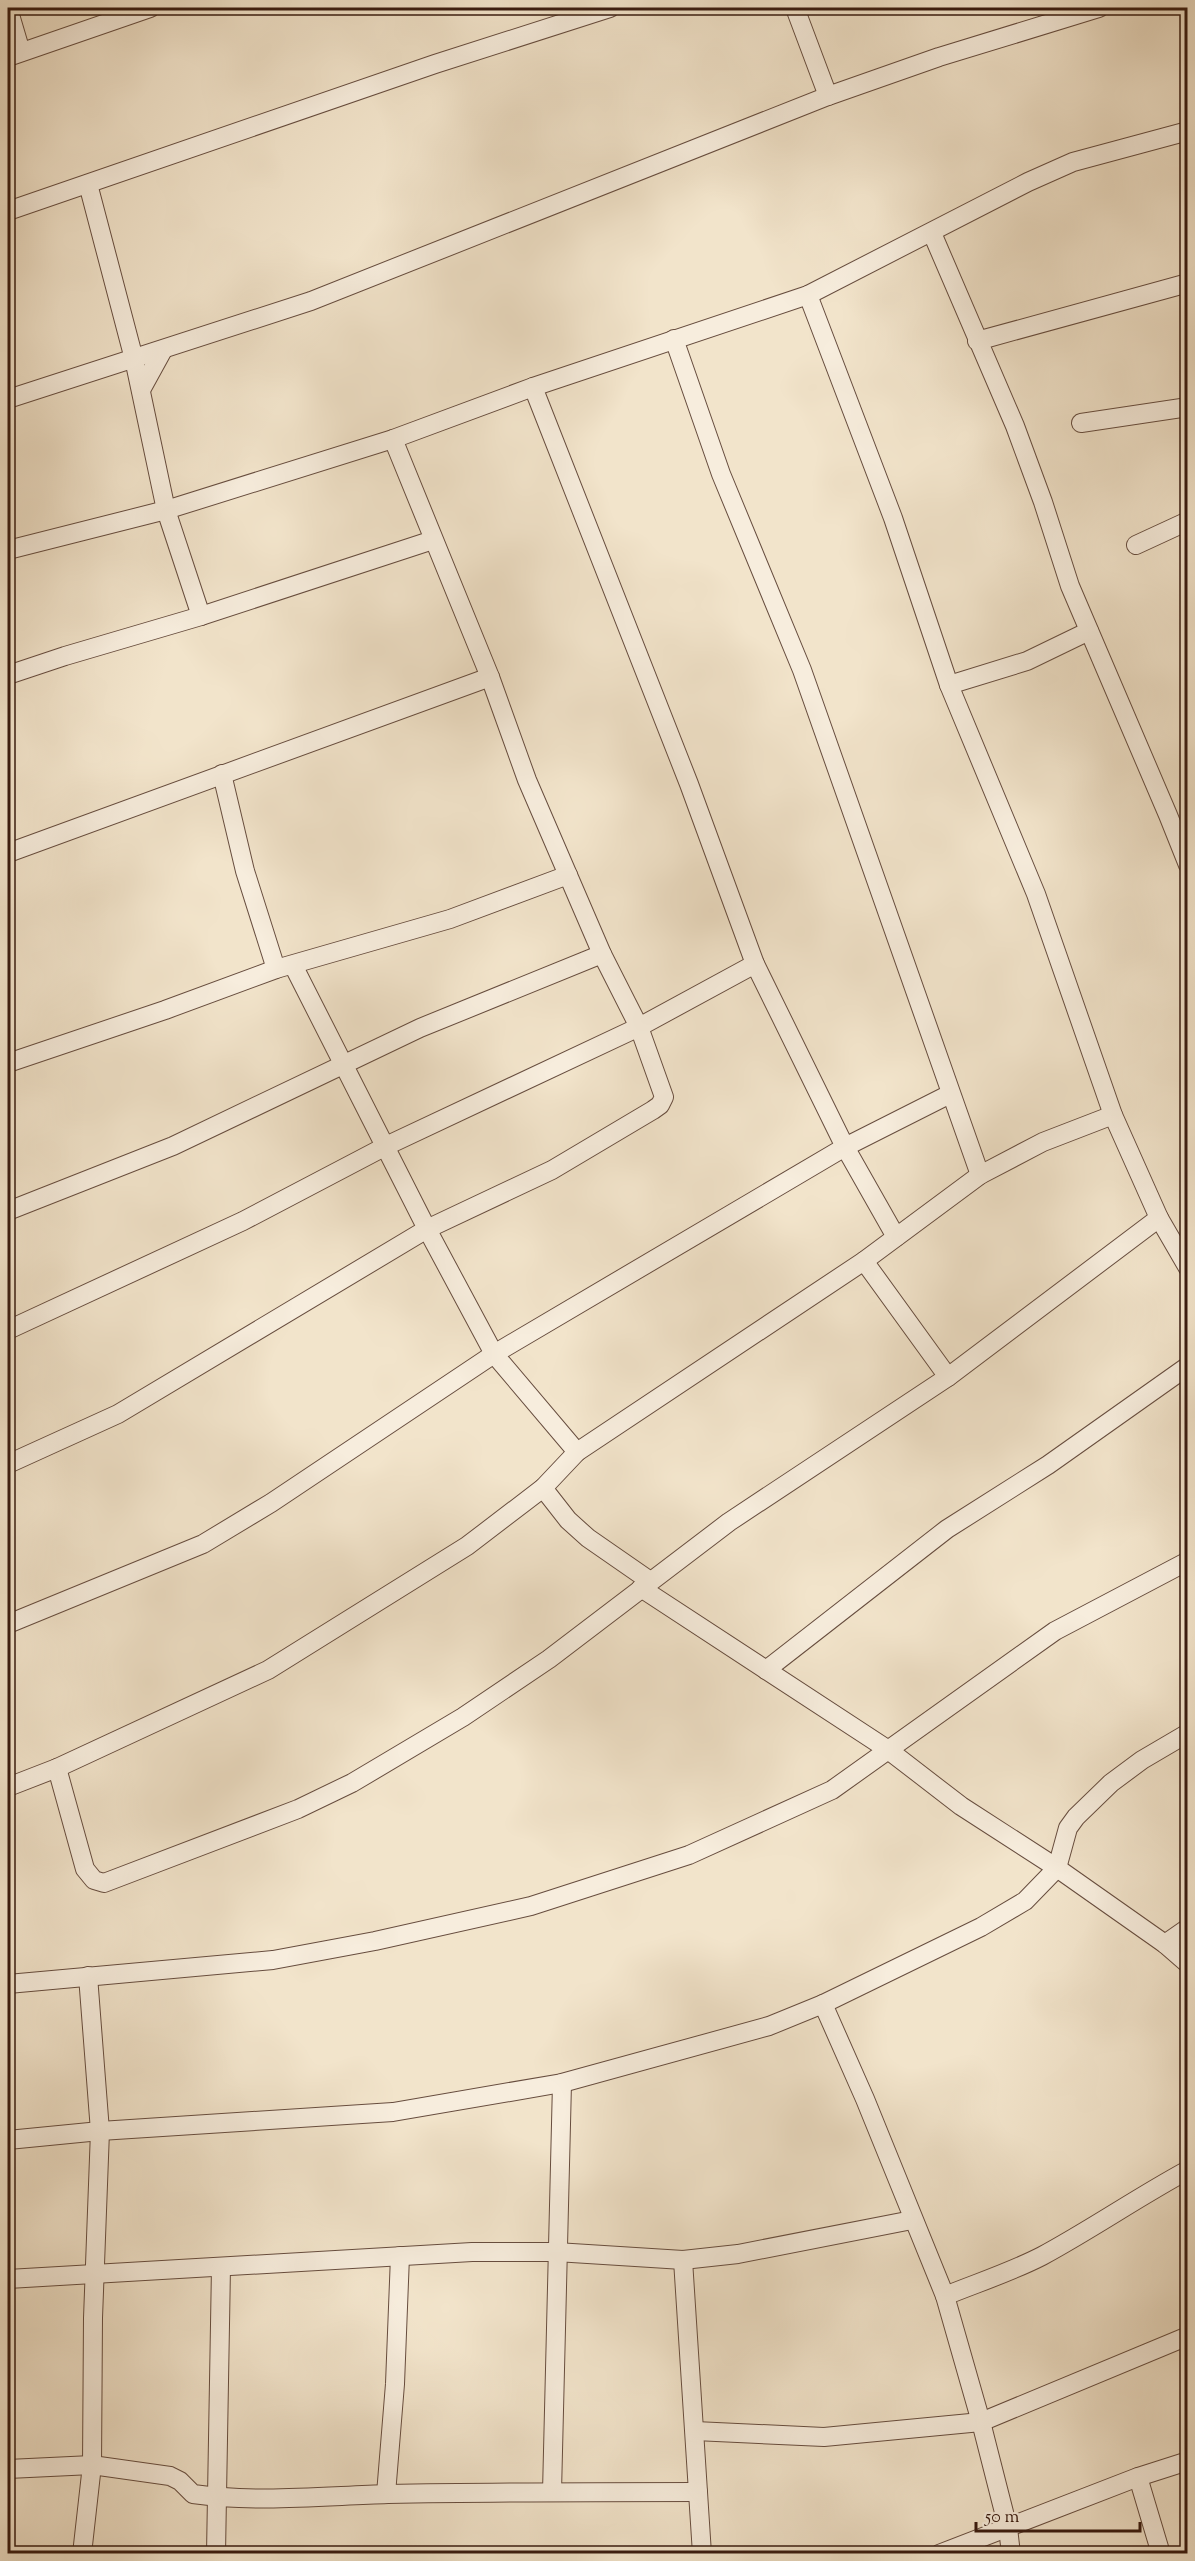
<svg xmlns="http://www.w3.org/2000/svg" width="1195" height="2561" font-family="'Sorts Mill Goudy',serif">
<style>
.lines{fill:none;stroke-linecap:round;stroke-linejoin:round}
.street-casing{stroke:#674d3f;stroke-width:20}
.street{stroke:#f7eddd;stroke-width:18}
</style>
<rect width="100%" height="100%" fill="#f2e4cb"/>
<filter id="stains"><feTurbulence type="fractalNoise" baseFrequency=".00333" numOctaves="4"/><feColorMatrix values="0 0 0 0 .2 0 0 0 0 .09 0 0 0 0 .02 0 0 0 .5 -.17"/></filter>
<radialGradient id="worn" r=".72"><stop offset=".6" stop-color="#630" stop-opacity="0"/><stop offset="1" stop-color="#630" stop-opacity=".3"/></radialGradient>
<g class="lines">
<defs>
<g id="street">
<path d="M 8,8 L 21,52"/>
<path d="M 795,8 L 828,96"/>
<path d="M 8,57 L 150,8"/>
<path d="M 88,184 L 134,359 L 166,510 L 201,616"/>
<path d="M 8,211 L 435,64 L 610,8"/>
<path d="M 932,233 L 1015,426 L 1043,502 L 1070,586 L 1168,815 L 1188,865"/>
<path d="M 808,295 L 893,518 L 949,685 L 1036,894 L 1113,1115 L 1159,1218 L 1188,1268"/>
<path d="M 674,339 L 721,474 L 802,670 L 980,1175"/>
<path d="M 977,341 L 1188,283"/>
<path d="M 533,387 L 689,784 L 755,964 L 845,1147 L 896,1237"/>
<path d="M 141,390 L 163,350"/>
<path d="M 8,399 L 311,301 L 828,96 L 939,57 L 1099,8"/>
<path d="M 1081,423 L 1188,407"/>
<path d="M 1136,545 L 1188,521"/>
<path d="M 8,550 L 166,510 L 393,439 L 533,387 L 808,295 L 1028,182 L 1073,162 L 1188,131"/>
<path d="M 8,675 L 65,656 L 201,616 L 433,540"/>
<path d="M 949,685 L 1027,661 L 1089,631"/>
<path d="M 222,774 L 245,871 L 276,969"/>
<path d="M 8,853 L 490,677"/>
<path d="M 293,965 L 427,1229 L 494,1354 L 577,1452"/>
<path d="M 8,1063 L 165,1010 L 276,969 L 450,919 L 568,875"/>
<path d="M 8,1211 L 173,1146 L 420,1028 L 602,954"/>
<path d="M 864,1261 L 948,1377"/>
<path d="M 8,1330 L 243,1221 L 386,1146 L 639,1027 L 755,964"/>
<path d="M 8,1464 L 118,1414 L 427,1229 L 552,1170 L 653,1110 L 660,1105 L 664,1097 L 639,1027 L 602,954 L 527,780 L 490,677 L 393,439"/>
<path d="M 543,1488 L 568,1520 L 588,1538 L 650,1581"/>
<path d="M 641,1588 L 887,1749 L 961,1806 L 1057,1868 L 1165,1944 L 1188,1964"/>
<path d="M 8,1624 L 203,1544 L 271,1503 L 494,1354 L 845,1147 L 950,1094"/>
<path d="M 766,1670 L 947,1529 L 1048,1465 L 1188,1366"/>
<path d="M 57,1768 L 85,1869 L 94,1880 L 104,1883 L 298,1809 L 352,1783 L 463,1717 L 549,1659 L 729,1522 L 948,1377 L 1159,1218"/>
<path d="M 8,1787 L 57,1768 L 268,1670 L 467,1546 L 543,1488 L 577,1452 L 864,1261 L 980,1175 L 1043,1142 L 1113,1115"/>
<path d="M 1165,1944 L 1188,1928"/>
<path d="M 8,1984 L 273,1960 L 375,1941 L 531,1906 L 689,1855 L 832,1790 L 1055,1631 L 1188,1561"/>
<path d="M 823,2004 L 865,2099 L 945,2296 L 981,2422 L 1008,2528 L 1011,2554"/>
<path d="M 8,2140 L 100,2131 L 393,2112 L 562,2083 L 769,2026 L 823,2004 L 981,1927 L 1025,1901 L 1057,1868 L 1068,1828 L 1076,1817 L 1111,1783 L 1142,1760 L 1188,1733"/>
<path d="M 683,2260 L 702,2554"/>
<path d="M 8,2279 L 472,2252 L 556,2252 L 683,2260 L 738,2254 L 912,2220"/>
<path d="M 945,2296 C 977,2283 1011,2272 1042,2256 C 1092,2229 1138,2197 1188,2170"/>
<path d="M 695,2431 L 824,2437 L 981,2422 L 1188,2336"/>
<path d="M 8,2469 L 92,2465 L 170,2476 L 180,2481 L 193,2494 C 257,2503 323,2496 388,2494 C 491,2492 595,2492 698,2492"/>
<path d="M 1138,2477 L 1161,2554"/>
<path d="M 552,2492 L 562,2083"/>
<path d="M 386,2494 L 395,2384 L 400,2256"/>
<path d="M 82,2554 L 92,2465 L 93,2318 L 100,2131 L 88,1976"/>
<path d="M 216,2554 L 221,2267"/>
<path d="M 939,2554 L 1138,2477 L 1188,2461"/>
</g>
</defs>
<use href="#street" class="street-casing"/>
<use href="#street" class="street"/>
</g>
<rect width="1195" height="2561" fill="none" stroke="#f2e4cb" stroke-width="30"/>
<rect x="9" y="9" width="1177" height="2543" fill="none" stroke="#391b10" stroke-width="3"/>
<rect x="15" y="15" width="1165" height="2531" fill="none" stroke="#391b10" stroke-width="1.5"/>
<path d="M976 2522v9h164v-9" fill="none" stroke="#391b10" stroke-width="3"/>
<text x="985" y="2522" font-size="18" fill="#391b10" stroke="#f7eddd" stroke-width="4.5" paint-order="stroke">50 m</text>
<rect width="100%" height="100%" filter="url(#stains)"/>
<rect width="100%" height="100%" fill="url(#worn)"/>
</svg>
